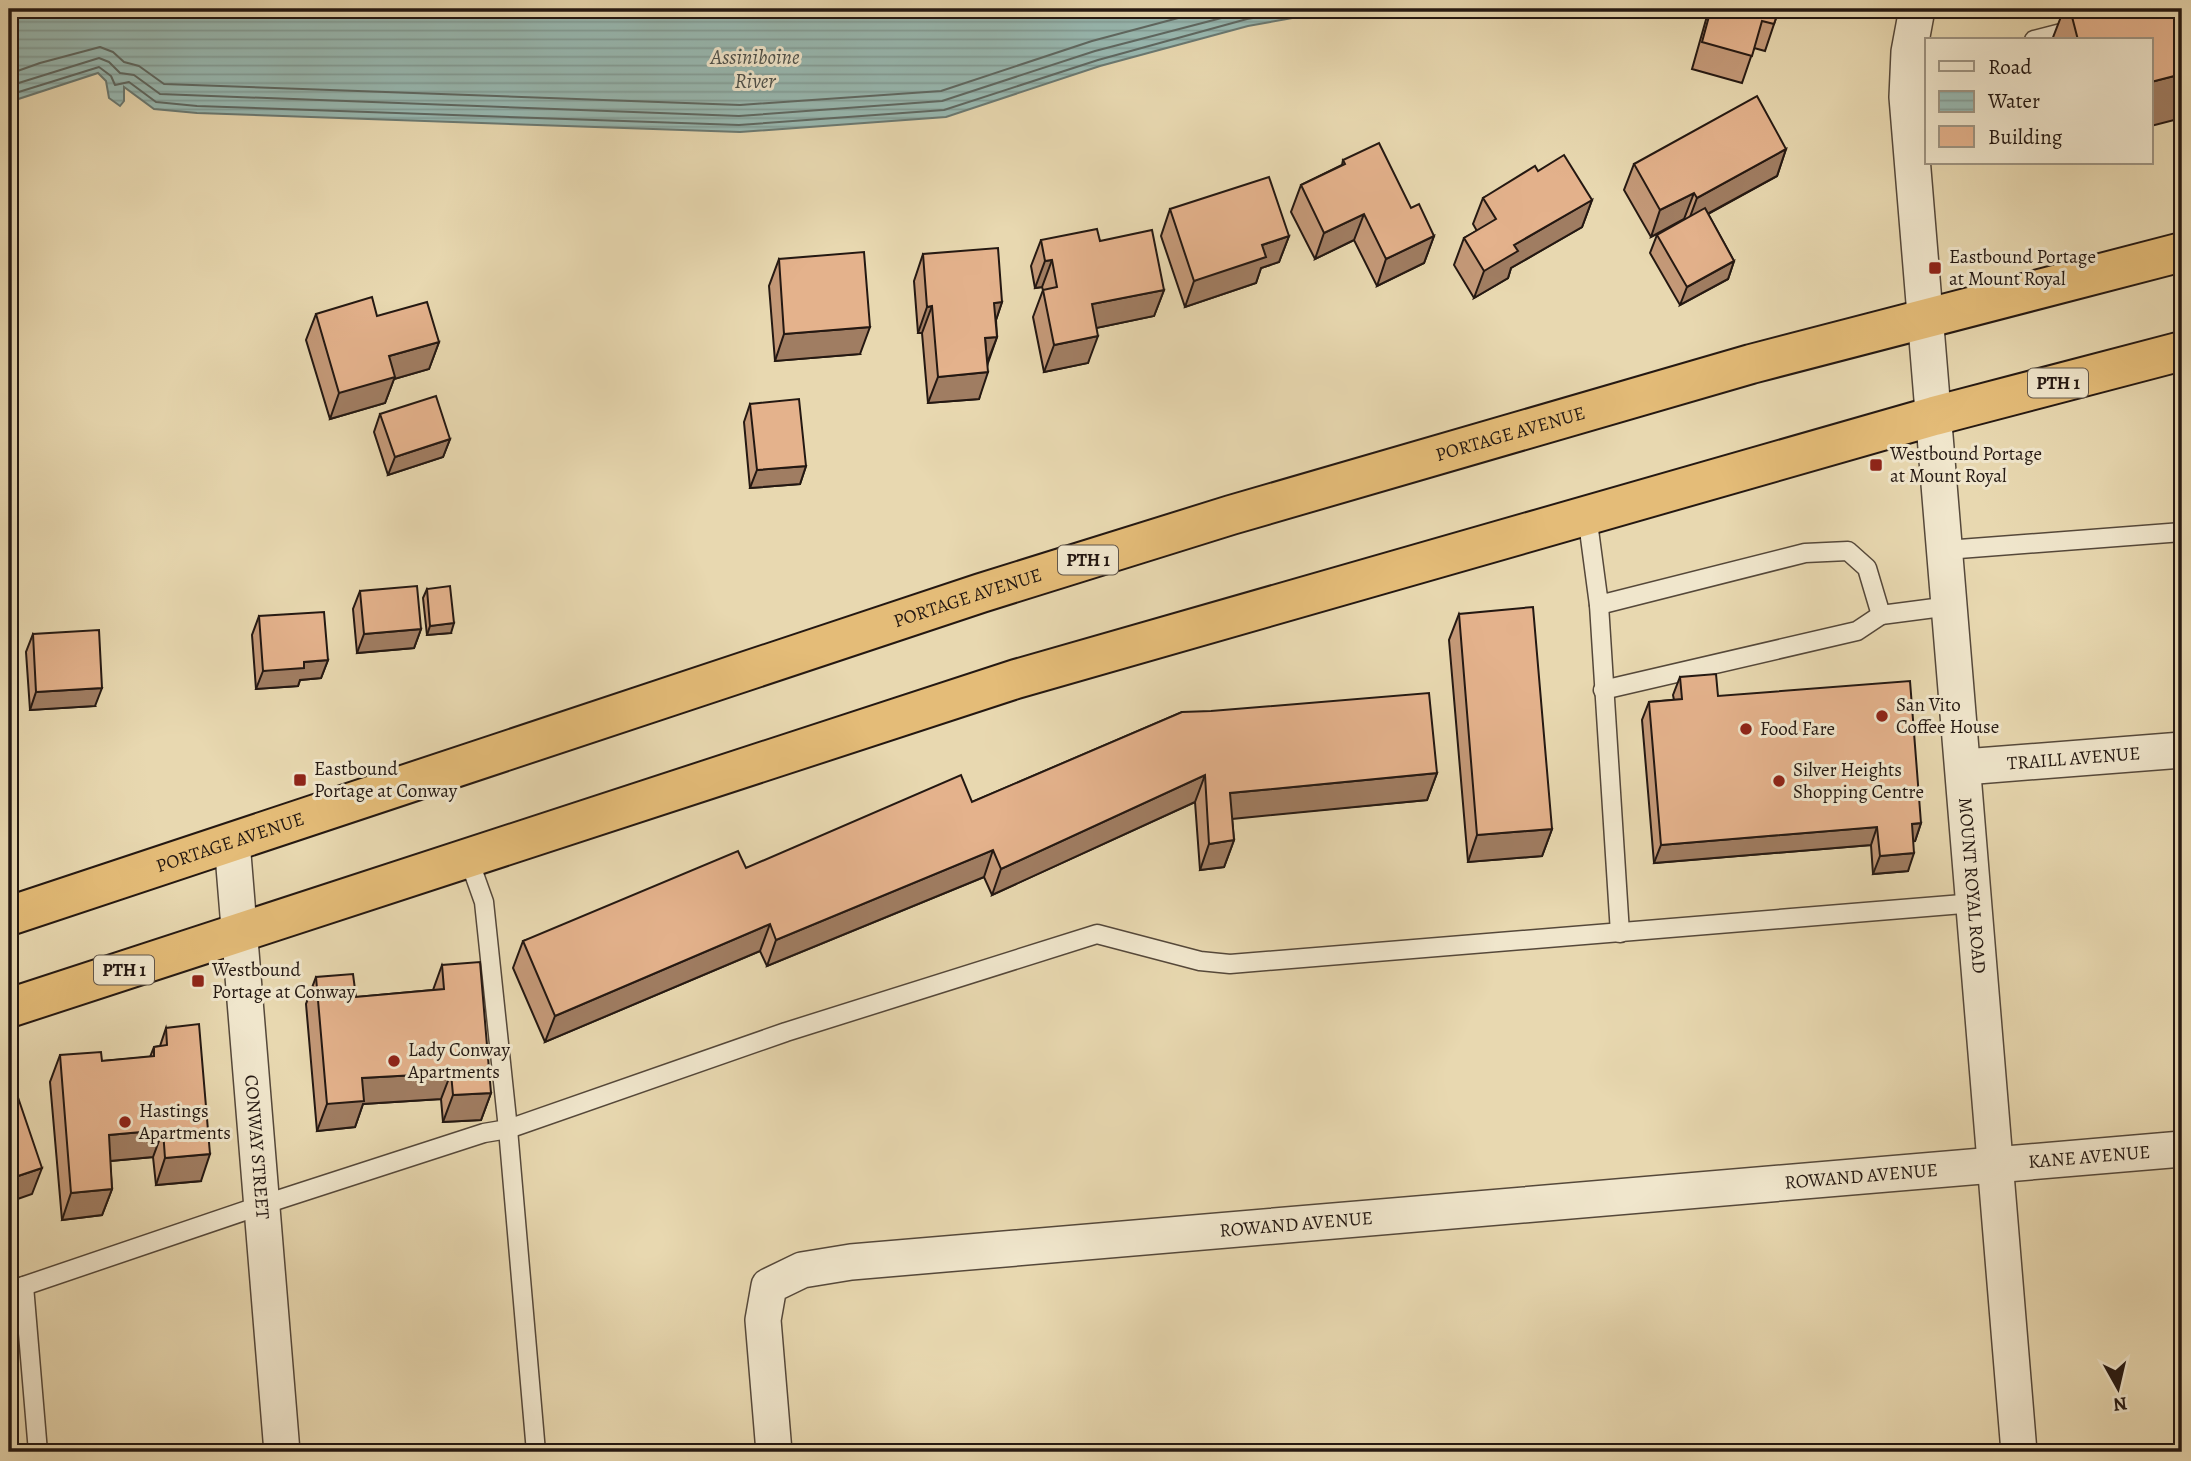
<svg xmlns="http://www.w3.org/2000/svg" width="2191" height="1461" font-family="Alegreya,serif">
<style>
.water{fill:url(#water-rules);stroke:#6a7972;stroke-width:2}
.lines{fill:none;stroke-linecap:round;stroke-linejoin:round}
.shore{stroke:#5e6862;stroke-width:2}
.service-casing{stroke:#55483a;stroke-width:21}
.minor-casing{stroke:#55483a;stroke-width:38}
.trunk-casing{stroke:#241812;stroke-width:42}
.service{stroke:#f0e6cc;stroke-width:18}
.minor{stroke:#f0e6cc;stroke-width:35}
.trunk{stroke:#e4bc78;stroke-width:38}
.wall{fill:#c49978;stroke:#241812;stroke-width:2}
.shaded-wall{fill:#a07d62;stroke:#241812;stroke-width:2}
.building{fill:#e4b28c;stroke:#241812;stroke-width:2}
.poi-dot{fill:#8f2418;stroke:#f0e6cc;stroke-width:2.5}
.labels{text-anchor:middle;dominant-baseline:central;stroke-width:6;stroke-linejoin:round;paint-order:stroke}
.shield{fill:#f0e6cc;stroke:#61564a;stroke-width:2}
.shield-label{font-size:18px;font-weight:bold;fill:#241812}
.poi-label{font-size:19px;fill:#241812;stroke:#f0e6cc;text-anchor:start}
.street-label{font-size:19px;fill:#241812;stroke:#f0e6cc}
.water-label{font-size:21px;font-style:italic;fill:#4d504a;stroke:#f0e6cc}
</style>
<defs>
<pattern id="water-rules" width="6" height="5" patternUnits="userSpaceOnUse" patternTransform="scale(1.75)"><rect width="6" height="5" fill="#98b9b2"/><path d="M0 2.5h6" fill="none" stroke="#839e98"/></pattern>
</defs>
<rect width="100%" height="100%" fill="#e8d8b0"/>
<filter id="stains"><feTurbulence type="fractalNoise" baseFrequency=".00286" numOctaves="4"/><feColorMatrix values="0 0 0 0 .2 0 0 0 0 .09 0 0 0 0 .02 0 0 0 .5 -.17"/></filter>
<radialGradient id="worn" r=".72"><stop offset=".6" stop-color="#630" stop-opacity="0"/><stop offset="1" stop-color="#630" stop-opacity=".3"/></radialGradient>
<path class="water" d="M 9,9 L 1343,9 L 1248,26 L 1100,66 L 946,117 L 740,132 L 197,113 L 154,109 L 124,87 L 124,101 L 120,106 L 109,98 L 106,81 L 98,73 L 9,102 Z"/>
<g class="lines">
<g class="shore">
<path d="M 9,74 L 40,63 L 100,47 L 113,52 L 124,62 L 139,66 L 164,84 L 740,105 L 941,91 L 1092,41 L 1212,9"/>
<path d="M 9,86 L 99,58 L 109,62 L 120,73 L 134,75 L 160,94 L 739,116 L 942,101 L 1095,51 L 1256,9"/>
<path d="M 9,95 L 99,67 L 111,76 L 115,85 L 129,82 L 156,102 L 197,106 L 739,125 L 944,110 L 1098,60 L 1247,19 L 1304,9"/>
</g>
<defs>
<g id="service">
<path d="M 2034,40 L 2077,29"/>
<path d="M 1587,515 L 1599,605 L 1805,553 L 1848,551 L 1867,568 L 1881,615 L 1950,606"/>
<path d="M 1946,550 L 2182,532"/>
<path d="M 1599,605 L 1620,933"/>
<path d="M 1603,690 L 1857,631 L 1881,615"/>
<path d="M 468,857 L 484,902 L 508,1129 L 536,1452"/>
<path d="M 24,1286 L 38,1452"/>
<path d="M 9,1291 L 262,1205 L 484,1133 L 508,1129 L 786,1032 L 1097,934 L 1200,961 L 1230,964 L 1975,903"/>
</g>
<g id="minor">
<path id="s1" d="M 1917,9 L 1909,52 L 1907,97 L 2019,1452"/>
<path id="s2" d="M 1964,767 L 2182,750"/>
<path id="s3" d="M 232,842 L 282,1452"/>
<path id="s4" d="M 774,1452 L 763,1320 L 769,1286 L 802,1270 L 851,1262 L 2182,1149"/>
</g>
<g id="trunk">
<path id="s5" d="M 9,916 L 981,593 L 1231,515 L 1751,364 L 2182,252"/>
<path d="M 9,1008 L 1016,679 L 1934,416 L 2182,351"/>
</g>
</defs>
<use href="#service" class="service-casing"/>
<use href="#minor" class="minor-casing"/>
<use href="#trunk" class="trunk-casing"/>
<use href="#service" class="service"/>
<use href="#minor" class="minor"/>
<use href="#trunk" class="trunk"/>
</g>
<g class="wall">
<path d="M 1709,9 L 1779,9 L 1765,51 L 1754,48 L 1742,83 L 1692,69 Z"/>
<path d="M 2064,9 L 2182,9 L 2151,40 L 2052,40 Z"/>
<path d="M 1786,149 L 1777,176 L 1708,214 L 1734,261 L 1728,279 L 1680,305 L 1650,253 L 1657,235 L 1684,219 L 1651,237 L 1624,190 L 1634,164 Z"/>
<path d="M 1343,160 L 1411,208 L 1434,236 L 1424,263 L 1377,286 L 1354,240 L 1315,259 L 1291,212 L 1301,185 L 1342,165 Z"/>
<path d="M 1538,171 L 1592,200 L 1582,227 L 1511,268 L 1508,278 L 1474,298 L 1454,265 L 1464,238 L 1477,231 L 1473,224 L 1483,198 Z"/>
<path d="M 1170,209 L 1289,236 L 1279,262 L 1261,268 L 1256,283 L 1185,307 L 1161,236 Z"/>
<path d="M 1041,240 L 1100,241 L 1164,290 L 1154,316 L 1096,328 L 1088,363 L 1044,372 L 1033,317 L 1043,290 L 1042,287 L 1035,288 L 1031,266 Z"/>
<path d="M 923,254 L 1002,302 L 996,320 L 997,337 L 988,363 L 979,399 L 928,403 L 922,333 L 918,333 L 914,281 Z"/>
<path d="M 779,259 L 860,354 L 775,361 L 769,286 Z"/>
<path d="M 316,314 L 377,316 L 439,342 L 429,369 L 394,379 L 385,403 L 330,419 L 306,340 Z"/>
<path d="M 750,404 L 806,466 L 800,484 L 750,488 L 744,422 Z"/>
<path d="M 380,414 L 450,439 L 443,457 L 388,475 L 374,432 Z"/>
<path d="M 427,589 L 451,633 L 427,635 L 423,598 Z"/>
<path d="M 360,591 L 421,629 L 414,648 L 357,653 L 353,609 Z"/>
<path d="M 1459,614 L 1552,829 L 1542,856 L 1468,862 L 1449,640 Z"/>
<path d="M 259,616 L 328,660 L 321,678 L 300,680 L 298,686 L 256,689 L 252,635 Z"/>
<path d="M 33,634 L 95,706 L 30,710 L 26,652 Z"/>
<path d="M 1680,677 L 1718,696 L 1921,823 L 1915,841 L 1913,841 L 1908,871 L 1873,874 L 1871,845 L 1654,863 L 1642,720 L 1649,702 L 1674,700 L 1673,695 Z"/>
<path d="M 1182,712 L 1437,773 L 1427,800 L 1232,818 L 1234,840 L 1224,867 L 1200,870 L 1195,802 L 992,895 L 984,877 L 767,966 L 760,951 L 545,1042 L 513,968 L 523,941 L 746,868 L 972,802 Z"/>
<path d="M 442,965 L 491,1093 L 481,1120 L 443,1122 L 441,1099 L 363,1104 L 355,1127 L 317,1131 L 306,1004 L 316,977 L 356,997 L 433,990 Z"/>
<path d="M 166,1028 L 201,1181 L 156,1185 L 153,1157 L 110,1161 L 112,1189 L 102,1215 L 62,1220 L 50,1082 L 60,1055 L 102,1061 L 150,1057 L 154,1047 L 160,1046 Z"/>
</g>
<g class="shaded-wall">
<path d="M 2182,74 L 2182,118 L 2151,126 L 2151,82 Z"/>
<path d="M 1786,149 L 1777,176 L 1687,225 L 1697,198 Z"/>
<path d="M 1694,193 L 1684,219 L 1651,237 L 1660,210 Z"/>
<path d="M 1592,200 L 1582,227 L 1511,268 L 1508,278 L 1474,298 L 1484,271 L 1514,245 Z"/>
<path d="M 1364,214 L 1354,240 L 1315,259 L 1324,233 Z"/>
<path d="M 1289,236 L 1279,262 L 1261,268 L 1256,283 L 1185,307 L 1194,281 L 1262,245 Z"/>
<path d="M 1434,236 L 1424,263 L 1377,286 L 1386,259 Z"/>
<path d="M 1052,260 L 1042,287 L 1035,288 L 1045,261 Z"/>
<path d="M 1734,261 L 1728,279 L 1680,305 L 1687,287 Z"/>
<path d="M 1164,290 L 1154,316 L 1082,331 L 1092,304 Z"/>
<path d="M 1002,302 L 993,329 L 994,303 Z"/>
<path d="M 932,306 L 922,333 L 918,333 L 927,307 Z"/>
<path d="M 870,327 L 860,354 L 775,361 L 784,334 Z"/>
<path d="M 1098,336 L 1088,363 L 1044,372 L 1054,345 Z"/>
<path d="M 997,337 L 987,363 L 985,338 Z"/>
<path d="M 439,342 L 429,369 L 394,379 L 385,403 L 330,419 L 339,393 L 389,356 Z"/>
<path d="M 988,372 L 979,399 L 928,403 L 938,377 Z"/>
<path d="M 450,439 L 443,457 L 388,475 L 395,457 Z"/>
<path d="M 806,466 L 800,484 L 750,488 L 757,470 Z"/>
<path d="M 454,623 L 451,633 L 427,635 L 430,626 Z"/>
<path d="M 421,629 L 414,648 L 357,653 L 364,634 Z"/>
<path d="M 328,660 L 321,678 L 300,680 L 298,686 L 256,689 L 263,671 L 304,662 Z"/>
<path d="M 102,688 L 95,706 L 30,710 L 36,692 Z"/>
<path d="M 1437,773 L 1427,800 L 1221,820 L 1230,793 Z"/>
<path d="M 1205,775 L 1195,802 L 992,895 L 1001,869 Z"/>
<path d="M 1921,823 L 1915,841 L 1905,842 L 1912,824 Z"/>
<path d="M 1877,827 L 1871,845 L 1654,863 L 1661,845 Z"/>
<path d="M 1552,829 L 1542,856 L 1468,862 L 1477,835 Z"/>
<path d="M 1234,840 L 1224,867 L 1200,870 L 1209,844 Z"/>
<path d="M 993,850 L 984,877 L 767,966 L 776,940 Z"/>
<path d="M 1914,853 L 1908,871 L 1873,874 L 1880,856 Z"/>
<path d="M 770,924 L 760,951 L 545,1042 L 555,1016 Z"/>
<path d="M 451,1073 L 441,1099 L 363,1104 L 355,1127 L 317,1131 L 327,1104 L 362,1078 Z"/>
<path d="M 491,1093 L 481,1120 L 443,1122 L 453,1095 Z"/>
<path d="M 163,1130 L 153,1157 L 99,1162 L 109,1135 Z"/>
<path d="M 210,1154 L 201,1181 L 156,1185 L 165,1158 Z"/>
<path d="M 42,1168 L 32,1194 L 9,1202 L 9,1179 Z"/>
<path d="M 112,1189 L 102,1215 L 62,1220 L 71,1193 Z"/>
</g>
<g class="building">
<path d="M 1711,9 L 1779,9 L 1774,24 L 1762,21 L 1752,56 L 1702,42 Z"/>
<path d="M 2070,9 L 2182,9 L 2182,74 L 2151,82 L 2151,40 L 2078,40 Z"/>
<path d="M 1757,96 L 1786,149 L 1697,198 L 1694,193 L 1660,210 L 1634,164 Z"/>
<path d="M 1379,143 L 1411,208 L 1419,204 L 1434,236 L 1386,259 L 1364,214 L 1324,233 L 1301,185 L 1345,164 L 1343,160 Z"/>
<path d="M 1564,155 L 1592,200 L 1514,245 L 1518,251 L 1484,271 L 1464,238 L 1496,219 L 1483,198 L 1535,166 L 1538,171 Z"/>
<path d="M 1269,177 L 1289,236 L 1262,245 L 1266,257 L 1194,281 L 1170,209 Z"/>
<path d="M 1705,208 L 1734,261 L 1687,287 L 1657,235 Z"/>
<path d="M 1097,229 L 1100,241 L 1152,230 L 1164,290 L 1092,304 L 1098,336 L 1054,345 L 1043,290 L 1057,287 L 1052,260 L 1045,261 L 1041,240 Z"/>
<path d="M 998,248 L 1002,302 L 994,303 L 997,337 L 985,338 L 988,372 L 938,377 L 932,306 L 927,307 L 923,254 Z"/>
<path d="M 864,252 L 870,327 L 784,334 L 779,259 Z"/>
<path d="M 372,297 L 377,316 L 427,302 L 439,342 L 389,356 L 395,377 L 339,393 L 316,314 Z"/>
<path d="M 436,396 L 450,439 L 395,457 L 380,414 Z"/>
<path d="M 799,399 L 806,466 L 757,470 L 750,404 Z"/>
<path d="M 417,586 L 421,629 L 364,634 L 360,591 Z"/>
<path d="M 450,586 L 454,623 L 430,626 L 427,589 Z"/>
<path d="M 1533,607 L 1552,829 L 1477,835 L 1459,614 Z"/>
<path d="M 324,612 L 328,660 L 304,662 L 304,668 L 263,671 L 259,616 Z"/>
<path d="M 99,630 L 102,688 L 36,692 L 33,634 Z"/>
<path d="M 1716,674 L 1718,696 L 1910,681 L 1921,823 L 1912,824 L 1914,853 L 1880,856 L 1877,827 L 1661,845 L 1649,702 L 1682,699 L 1680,677 Z"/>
<path d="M 1429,693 L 1437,773 L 1230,793 L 1234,840 L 1209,844 L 1205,775 L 1001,869 L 993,850 L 776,940 L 770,924 L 555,1016 L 523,941 L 738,851 L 746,868 L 961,775 L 972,802 L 1182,712 L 1211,711 Z"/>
<path d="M 480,962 L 491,1093 L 453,1095 L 451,1073 L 362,1078 L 364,1101 L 327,1104 L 316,977 L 353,974 L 356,997 L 444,989 L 442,965 Z"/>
<path d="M 199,1024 L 210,1154 L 165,1158 L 163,1130 L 109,1135 L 112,1189 L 71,1193 L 60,1055 L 101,1052 L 102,1061 L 154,1056 L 154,1047 L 167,1045 L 166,1028 Z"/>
<path d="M 9,1071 L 42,1168 L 9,1179 Z"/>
</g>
<g class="poi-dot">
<rect x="1928" y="261" width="14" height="14" rx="3.5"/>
<rect x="1869" y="458" width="14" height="14" rx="3.5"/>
<circle cx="1882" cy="716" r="7"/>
<circle cx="1746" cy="729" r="7"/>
<rect x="293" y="773" width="14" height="14" rx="3.5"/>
<circle cx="1779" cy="781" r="7"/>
<rect x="191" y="974" width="14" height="14" rx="3.5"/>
<circle cx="394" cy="1061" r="7"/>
<circle cx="125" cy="1122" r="7"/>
</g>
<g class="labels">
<g class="shield">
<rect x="2028" y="368.5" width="60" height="29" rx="5"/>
<rect x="1058" y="545.5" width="60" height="29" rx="5"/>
<rect x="94" y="955.5" width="60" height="29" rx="5"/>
</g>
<g class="shield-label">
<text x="2058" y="383">PTH 1</text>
<text x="1088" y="560">PTH 1</text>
<text x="124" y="970">PTH 1</text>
</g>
<g class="poi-label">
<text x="1949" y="257">Eastbound Portage<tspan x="1949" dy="22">at Mount Royal</tspan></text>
<text x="1890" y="454">Westbound Portage<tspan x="1890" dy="22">at Mount Royal</tspan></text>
<text x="1896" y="705">San Vito<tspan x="1896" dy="22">Coffee House</tspan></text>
<text x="1760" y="729">Food Fare</text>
<text x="314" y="769">Eastbound<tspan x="314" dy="22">Portage at Conway</tspan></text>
<text x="1793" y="770">Silver Heights<tspan x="1793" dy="22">Shopping Centre</tspan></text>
<text x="212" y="970">Westbound<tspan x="212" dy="22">Portage at Conway</tspan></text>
<text x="408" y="1050">Lady Conway<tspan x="408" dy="22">Apartments</tspan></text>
<text x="139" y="1111">Hastings<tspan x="139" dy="22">Apartments</tspan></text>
</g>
<g class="street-label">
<text stroke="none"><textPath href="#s5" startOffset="1577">PORTAGE AVENUE</textPath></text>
<text stroke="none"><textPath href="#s5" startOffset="1010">PORTAGE AVENUE</textPath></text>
<text stroke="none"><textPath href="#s2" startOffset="110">TRAILL AVENUE</textPath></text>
<text stroke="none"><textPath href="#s5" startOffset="233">PORTAGE AVENUE</textPath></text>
<text stroke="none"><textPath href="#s1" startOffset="880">MOUNT ROYAL ROAD</textPath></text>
<text stroke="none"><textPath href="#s3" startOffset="306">CONWAY STREET</textPath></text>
<text stroke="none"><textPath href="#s4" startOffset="1496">KANE AVENUE</textPath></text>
<text stroke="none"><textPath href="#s4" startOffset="1267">ROWAND AVENUE</textPath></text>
<text stroke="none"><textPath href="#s4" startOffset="700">ROWAND AVENUE</textPath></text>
</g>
<g class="water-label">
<text x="755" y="57">Assiniboine<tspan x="755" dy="24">River</tspan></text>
</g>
</g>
<rect width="2191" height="1461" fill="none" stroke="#e8d8b0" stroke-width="35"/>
<rect x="10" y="10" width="2170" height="1440" fill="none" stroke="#241812" stroke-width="3.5"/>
<rect x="18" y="18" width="2156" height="1426" fill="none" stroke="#241812" stroke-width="2"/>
<rect x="1925" y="38" width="228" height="126" fill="#f0e6cc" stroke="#9e9482" stroke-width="2"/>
<rect x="1939" y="61" width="35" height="10" fill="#f0e6cc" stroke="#9e9482" stroke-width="2"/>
<text x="1988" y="74" font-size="21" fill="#241812">Road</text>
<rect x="1939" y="91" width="35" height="21" fill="url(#water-rules)" stroke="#9e9482" stroke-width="2"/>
<text x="1988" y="108" font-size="21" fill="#241812">Water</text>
<rect x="1939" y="126" width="35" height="21" fill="#e4b28c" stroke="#9e9482" stroke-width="2"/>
<text x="1988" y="144" font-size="21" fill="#241812">Building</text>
<g transform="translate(2118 1388) rotate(172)" stroke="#f0e6cc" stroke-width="5" paint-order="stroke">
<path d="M0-5L12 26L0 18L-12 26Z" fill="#241812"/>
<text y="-10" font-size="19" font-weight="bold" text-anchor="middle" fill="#241812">N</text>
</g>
<rect width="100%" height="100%" filter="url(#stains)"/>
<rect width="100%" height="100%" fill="url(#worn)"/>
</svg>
